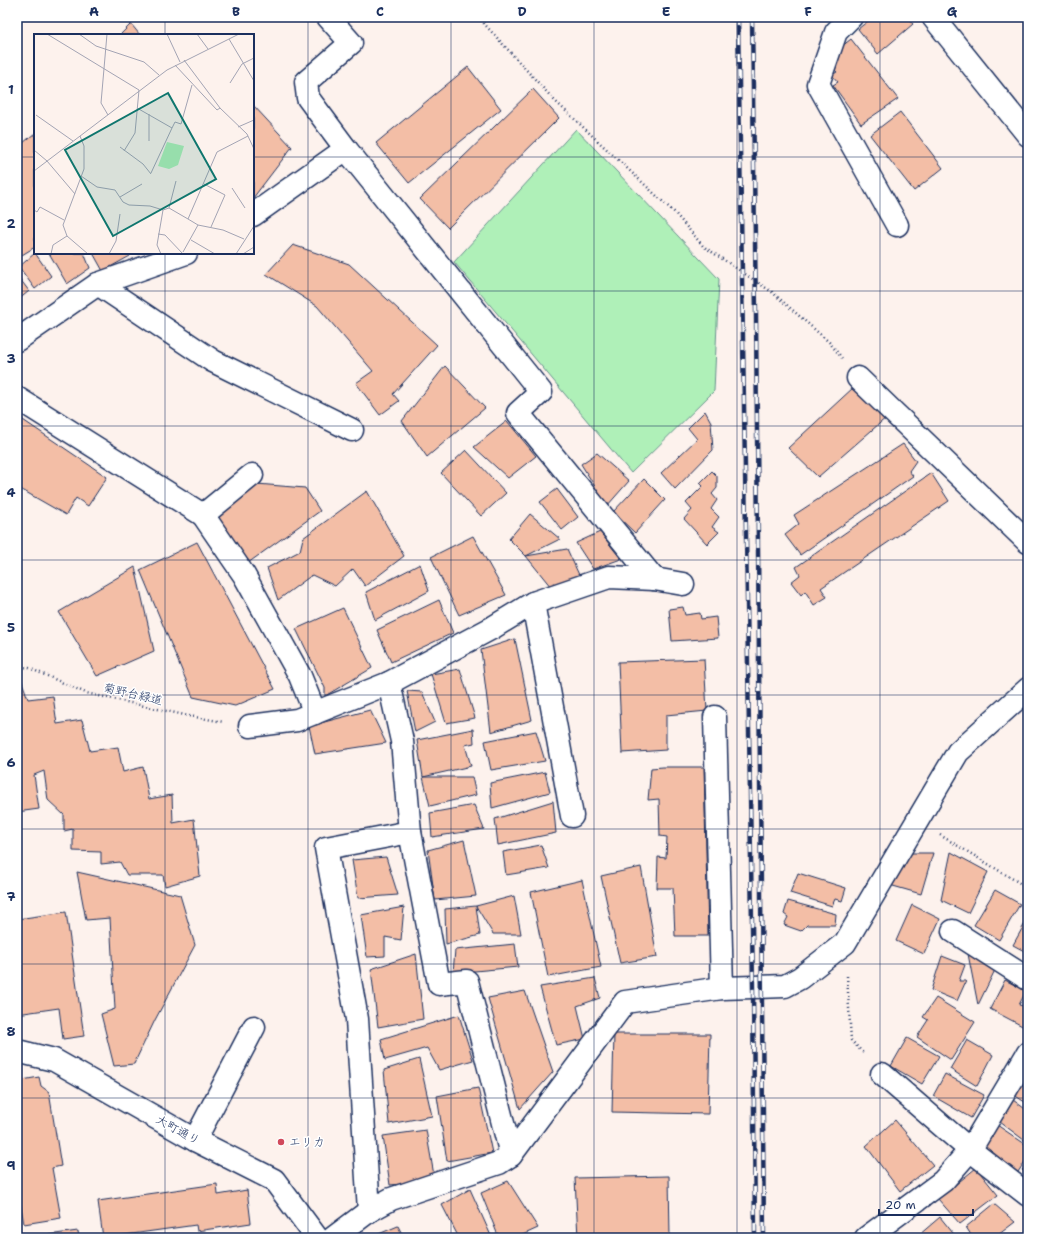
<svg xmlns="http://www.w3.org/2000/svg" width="1045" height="1255" font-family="'Shantell Sans','Klee One',sans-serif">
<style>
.green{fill:#aff0b8;stroke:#65908b}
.building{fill:#f3bea6;stroke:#1b2f5e}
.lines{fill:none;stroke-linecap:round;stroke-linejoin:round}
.minor-casing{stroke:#1b2f5e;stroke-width:25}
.path{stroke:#1b2f5e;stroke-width:2.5;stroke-dasharray:1 3;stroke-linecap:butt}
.minor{stroke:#fff;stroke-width:22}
.rail-casing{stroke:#1b2f5e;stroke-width:4.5}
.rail{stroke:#fff;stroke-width:3;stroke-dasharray:9;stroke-linecap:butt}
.grid{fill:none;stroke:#1b2f5e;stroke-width:1;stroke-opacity:0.55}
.poi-dot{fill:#d1495b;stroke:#fff;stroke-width:1.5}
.labels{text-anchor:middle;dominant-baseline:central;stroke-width:3;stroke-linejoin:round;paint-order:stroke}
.street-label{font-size:12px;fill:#1b2f5e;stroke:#fff}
.poi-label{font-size:12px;fill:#1b2f5e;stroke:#fff;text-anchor:start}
.inset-road{fill:none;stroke:#a3a4b4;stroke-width:1}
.view{fill:#0f766e;fill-opacity:0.15;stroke:#0f766e;stroke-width:2}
.inset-edge{fill:none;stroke:#1b2f5e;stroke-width:2}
.neatline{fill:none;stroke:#1b2f5e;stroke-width:1.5}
.grid-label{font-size:13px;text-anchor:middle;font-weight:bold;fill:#1b2f5e}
</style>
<rect width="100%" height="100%" fill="#fdf2ed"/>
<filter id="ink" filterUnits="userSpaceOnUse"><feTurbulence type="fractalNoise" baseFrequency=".025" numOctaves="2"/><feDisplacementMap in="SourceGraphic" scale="8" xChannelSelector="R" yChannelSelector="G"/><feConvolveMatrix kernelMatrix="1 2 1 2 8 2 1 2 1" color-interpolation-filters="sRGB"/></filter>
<g filter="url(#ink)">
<path class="green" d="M 576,129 L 719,279 L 714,391 L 631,473 L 454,262 Z"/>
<g class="building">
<path d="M 873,17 L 907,17 L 913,24 L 878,54 L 858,29 Z"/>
<path d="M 131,24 L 140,35 L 120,35 Z"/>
<path d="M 851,39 L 898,99 L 861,124 L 833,85 L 838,82 L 832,75 L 837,72 L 833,68 L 837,65 L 834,60 L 839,56 L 836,51 Z"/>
<path d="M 468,67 L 501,109 L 409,183 L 376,143 Z"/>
<path d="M 533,89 L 559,118 L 448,228 L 420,199 Z"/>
<path d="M 253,105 L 292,147 L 253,198 Z"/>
<path d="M 900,112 L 943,168 L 914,191 L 870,135 Z"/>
<path d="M 35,133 L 35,247 L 17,258 L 17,148 Z"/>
<path d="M 293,245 L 349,264 L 437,345 L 393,394 L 399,401 L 380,415 L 356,383 L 373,371 L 317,306 L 266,274 Z"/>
<path d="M 35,253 L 51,276 L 35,289 L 19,267 Z"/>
<path d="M 49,253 L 84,253 L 90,268 L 67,284 Z"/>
<path d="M 93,253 L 129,253 L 130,256 L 103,271 Z"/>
<path d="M 17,275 L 29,291 L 17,301 Z"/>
<path d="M 445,366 L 485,408 L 427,457 L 402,421 Z"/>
<path d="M 854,387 L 887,417 L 818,477 L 788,448 Z"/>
<path d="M 705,411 L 711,422 L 713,450 L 675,489 L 661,473 L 697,439 L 688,428 Z"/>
<path d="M 17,416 L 107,477 L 88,506 L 76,498 L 66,515 L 17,487 Z"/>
<path d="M 507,421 L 536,456 L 508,478 L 474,447 Z"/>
<path d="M 903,444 L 916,461 L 909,471 L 913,476 L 800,555 L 785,535 L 799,524 L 794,515 Z"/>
<path d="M 466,450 L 506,493 L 481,516 L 441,473 Z"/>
<path d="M 597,453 L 629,481 L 607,506 L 581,464 Z"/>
<path d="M 712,471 L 717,476 L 717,488 L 712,494 L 717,500 L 711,509 L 719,517 L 712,527 L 719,532 L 707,544 L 684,519 L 692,510 L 686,503 L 703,486 L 700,483 Z"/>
<path d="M 931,473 L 949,501 L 821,588 L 827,597 L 814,605 L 805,591 L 801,595 L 791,582 L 800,575 L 796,567 Z"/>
<path d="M 644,479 L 665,500 L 635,533 L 613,512 Z"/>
<path d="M 257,484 L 305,488 L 320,511 L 248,563 L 213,516 Z"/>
<path d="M 557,489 L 578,517 L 562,530 L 540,502 Z"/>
<path d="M 367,491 L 404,556 L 365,586 L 353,569 L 335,586 L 312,575 L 278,600 L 267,568 L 300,551 L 303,538 Z"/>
<path d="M 530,514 L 560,539 L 526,556 L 509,539 Z"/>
<path d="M 600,532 L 621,559 L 593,569 L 576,543 Z"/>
<path d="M 473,536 L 506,595 L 459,615 L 431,557 Z"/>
<path d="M 197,542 L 275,689 L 235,706 L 193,697 L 140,570 Z"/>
<path d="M 567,549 L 580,577 L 551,587 L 526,556 Z"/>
<path d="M 420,564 L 429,591 L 375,620 L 366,592 Z"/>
<path d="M 135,567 L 154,651 L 97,676 L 59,612 Z"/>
<path d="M 439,600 L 453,633 L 391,662 L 377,630 Z"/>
<path d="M 683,607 L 685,615 L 700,613 L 701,619 L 716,617 L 718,638 L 672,641 L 669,609 Z"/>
<path d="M 343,608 L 372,668 L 325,696 L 325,688 L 296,629 Z"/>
<path d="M 515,639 L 532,720 L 491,732 L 481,650 Z"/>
<path d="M 704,659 L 707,711 L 666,715 L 666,750 L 622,753 L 618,662 Z"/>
<path d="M 460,669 L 475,718 L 446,723 L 431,674 Z"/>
<path d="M 19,673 L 28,699 L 53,696 L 57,724 L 82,720 L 90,751 L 118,747 L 123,772 L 143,767 L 149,799 L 172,795 L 173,823 L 194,819 L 200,876 L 165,886 L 163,875 L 127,875 L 120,862 L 101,864 L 101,852 L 73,851 L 73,829 L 64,831 L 64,815 L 48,800 L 44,771 L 34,775 L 39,809 L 17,812 L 17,674 Z"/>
<path d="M 407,691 L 422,692 L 435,722 L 415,732 Z"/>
<path d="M 370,710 L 386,743 L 315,754 L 309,726 Z"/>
<path d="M 473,729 L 474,743 L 465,745 L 471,766 L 423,777 L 417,740 Z"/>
<path d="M 536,731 L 545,761 L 491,770 L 485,741 Z"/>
<path d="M 663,767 L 704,767 L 708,936 L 675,936 L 673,888 L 657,888 L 658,857 L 666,858 L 667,837 L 660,836 L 659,799 L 648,800 L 651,768 Z"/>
<path d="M 545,772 L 550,792 L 492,808 L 490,783 Z"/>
<path d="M 423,777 L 472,777 L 476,795 L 430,806 Z"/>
<path d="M 553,801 L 556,833 L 498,845 L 495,819 Z"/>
<path d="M 474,805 L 484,829 L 432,837 L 430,813 Z"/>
<path d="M 464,840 L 476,896 L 435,900 L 428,850 Z"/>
<path d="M 541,845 L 549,868 L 506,875 L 503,852 Z"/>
<path d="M 951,852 L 988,872 L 968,913 L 941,900 Z"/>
<path d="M 904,853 L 933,853 L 921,894 L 886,884 Z"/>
<path d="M 386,857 L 398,895 L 358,898 L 352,860 Z"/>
<path d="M 641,867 L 657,957 L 620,963 L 601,876 Z"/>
<path d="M 77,872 L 180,895 L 195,945 L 155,1020 L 134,1064 L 114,1066 L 101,1014 L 115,1009 L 110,918 L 86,920 Z"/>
<path d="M 798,873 L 846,888 L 842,901 L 835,899 L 832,906 L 790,893 Z"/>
<path d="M 582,880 L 601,967 L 548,977 L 531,892 Z"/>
<path d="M 995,890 L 1020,904 L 999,940 L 974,925 Z"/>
<path d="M 514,896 L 521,934 L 493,934 L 476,906 Z"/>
<path d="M 788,901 L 836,914 L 835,925 L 807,925 L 801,931 L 784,925 L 788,917 L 784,914 Z"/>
<path d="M 912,905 L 940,919 L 924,954 L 896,941 Z"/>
<path d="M 476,906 L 480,935 L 446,944 L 445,909 Z"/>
<path d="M 404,907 L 401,940 L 385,937 L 385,956 L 367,957 L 361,915 Z"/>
<path d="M 66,912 L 84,1036 L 63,1039 L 59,1008 L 17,1014 L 17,919 Z"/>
<path d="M 1028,918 L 1028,953 L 1013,945 Z"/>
<path d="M 515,944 L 518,967 L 453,973 L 455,950 Z"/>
<path d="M 416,954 L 423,1019 L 378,1027 L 371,969 Z"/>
<path d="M 968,954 L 996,968 L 978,1005 Z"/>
<path d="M 942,956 L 965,965 L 959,981 L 966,981 L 957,1001 L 931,990 Z"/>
<path d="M 595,978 L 600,998 L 577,1006 L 585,1039 L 556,1045 L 540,987 Z"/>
<path d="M 1005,980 L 1026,991 L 1019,1005 L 1028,1007 L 1028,1029 L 990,1009 Z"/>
<path d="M 525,991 L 553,1072 L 520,1109 L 488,998 Z"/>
<path d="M 936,998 L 975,1022 L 951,1060 L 917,1037 L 928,1020 L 923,1017 Z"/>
<path d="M 459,1015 L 473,1060 L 439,1070 L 427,1048 L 385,1060 L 381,1039 Z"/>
<path d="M 614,1034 L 710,1034 L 708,1114 L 612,1112 Z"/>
<path d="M 907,1038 L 939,1056 L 922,1084 L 891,1066 Z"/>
<path d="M 967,1040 L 993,1055 L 977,1086 L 950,1069 Z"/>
<path d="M 419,1059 L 432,1116 L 389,1124 L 384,1070 Z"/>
<path d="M 1028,1073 L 1028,1104 L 1014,1095 Z"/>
<path d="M 945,1074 L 984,1095 L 971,1118 L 933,1096 Z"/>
<path d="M 39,1077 L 41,1086 L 49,1092 L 61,1166 L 52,1168 L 61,1218 L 24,1224 L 17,1183 L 17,1079 L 17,1081 Z"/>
<path d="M 478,1088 L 492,1153 L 447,1161 L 437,1096 Z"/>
<path d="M 1013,1100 L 1028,1111 L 1028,1143 L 1000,1122 Z"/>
<path d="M 895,1120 L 933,1165 L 900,1191 L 866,1146 Z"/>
<path d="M 997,1125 L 1028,1146 L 1028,1157 L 1016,1175 L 983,1149 Z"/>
<path d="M 426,1130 L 435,1181 L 390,1185 L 383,1136 Z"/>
<path d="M 1028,1164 L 1028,1175 L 1022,1170 Z"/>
<path d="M 976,1168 L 998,1195 L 960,1224 L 938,1199 Z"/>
<path d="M 669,1176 L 670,1238 L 578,1238 L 575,1178 Z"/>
<path d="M 508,1181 L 538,1228 L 516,1238 L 499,1238 L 481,1193 Z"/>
<path d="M 217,1184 L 218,1195 L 247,1190 L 251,1223 L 197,1231 L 196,1225 L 103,1238 L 98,1201 Z"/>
<path d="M 470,1189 L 492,1238 L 459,1238 L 442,1205 Z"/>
<path d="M 994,1204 L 1015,1222 L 994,1238 L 973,1238 L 966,1227 Z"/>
<path d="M 940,1217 L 957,1238 L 921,1238 L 919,1235 Z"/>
<path d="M 398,1226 L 404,1238 L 369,1238 Z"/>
<path d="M 78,1231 L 79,1238 L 25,1238 Z"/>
</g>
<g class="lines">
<defs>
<g id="minor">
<path d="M 328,17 L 351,43 L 306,82 L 308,98 L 346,149"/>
<path d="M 851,17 L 836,32 L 818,84 L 897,225"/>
<path d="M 933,17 L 1028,135"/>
<path d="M 253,215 L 346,149 L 541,392 L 518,413 L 654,579"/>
<path d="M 98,284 L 213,361 L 352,430"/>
<path d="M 17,340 L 98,284 L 186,253"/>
<path d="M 858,378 L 1028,542"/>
<path d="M 17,398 L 203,515 L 244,575 L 300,676 L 315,713"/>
<path d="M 203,515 L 252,475"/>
<path d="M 533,603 L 572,816"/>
<path d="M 389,683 L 402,741 L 410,832 L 439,984 L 467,981 L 511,1155"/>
<path d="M 715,717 L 722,988"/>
<path d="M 250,726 L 297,720 L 389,683 L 492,628 L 533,603 L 609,577 L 654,579 L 683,584"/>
<path d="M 953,931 L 1028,979"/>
<path d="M 17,1051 L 54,1060 L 195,1140 L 274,1180 L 317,1238"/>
<path d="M 882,1074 L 970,1150 L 1028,1195"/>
<path d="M 195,1140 L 254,1027"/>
<path d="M 369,1211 L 357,1019 L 326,848 L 410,832"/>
<path d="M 333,1238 L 369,1211 L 391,1199 L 499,1163 L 511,1155 L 625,1002 L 722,988 L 785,986 L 800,978 L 845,943 L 958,752 L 1028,689"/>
<path d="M 866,1238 L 943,1181 L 970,1150 L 1028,1053"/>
</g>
</defs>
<use href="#minor" class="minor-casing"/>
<g class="path">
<path d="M 478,17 L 554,100 L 674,212 L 703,246 L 772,292 L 829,342 L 842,358"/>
<path d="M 17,666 L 29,668 L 86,693 L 189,716 L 224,722"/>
<path d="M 940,835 L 1028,888"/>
<path d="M 847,976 L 851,1040 L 864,1054"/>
</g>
<use href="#minor" class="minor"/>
<defs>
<g id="rail">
<path d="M 738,17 L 753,988 L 755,1238"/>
<path d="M 752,17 L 756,314 L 764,1238"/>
</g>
</defs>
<use href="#rail" class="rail-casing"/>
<use href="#rail" class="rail"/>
</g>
</g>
<path class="grid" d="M 165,17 L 165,35M 308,17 L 308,1238M 451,17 L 451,1238M 594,17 L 594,1238M 737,17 L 737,1238M 880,17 L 880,1238M 17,157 L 35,157M 253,157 L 1028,157M 165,253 L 165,1238M 17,291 L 1028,291M 17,426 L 1028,426M 17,560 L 1028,560M 17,695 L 1028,695M 17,829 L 1028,829M 17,964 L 1028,964M 17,1098 L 1028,1098"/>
<circle class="poi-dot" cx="281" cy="1142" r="4"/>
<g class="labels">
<g class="street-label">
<text transform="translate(133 694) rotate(13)">菊野台緑道</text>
<text transform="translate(178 1130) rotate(29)">大町通り</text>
</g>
<g class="poi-label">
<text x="289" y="1142">エリカ</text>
</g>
</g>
<g transform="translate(34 34)">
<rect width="220" height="220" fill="#fdf2ed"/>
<path d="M 133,108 L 150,112 L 144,131 L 135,135 L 124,132 Z" fill="#aff0b8"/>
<path class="inset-road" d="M 13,0 L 105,56 L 101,99 L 90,117M 45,0 L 62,12 L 110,28 L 125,41M 73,0 L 67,69 L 74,81M 133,0 L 146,28M 163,0 L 174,15M 195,5 L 220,47M 150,26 L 186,74 L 213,100 L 220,115M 141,31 L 183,76 L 186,74M 196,49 L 208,30 L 220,24M 103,74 L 138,94 L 117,139M 2,81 L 39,107M 204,93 L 220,86M 138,94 L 141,88 L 147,90 L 158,51M 46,102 L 50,112 L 50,135 L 29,191 L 33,202 L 54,220M 115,107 L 115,80M 86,113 L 109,130 L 117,140M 0,116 L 13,127 L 41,160M 0,137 L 133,36 L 205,0M 47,142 L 63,153 L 81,156 L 89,168 L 95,171 L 116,172 L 129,176 L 135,174 L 142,147M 170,150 L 191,161 L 177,193M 198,154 L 211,174M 86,163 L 108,150M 135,174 L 154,185 L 183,118 L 214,102M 0,176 L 3,178 L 6,173 L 30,186M 164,191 L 189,196 L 210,205M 124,200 L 131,201 L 149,220M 157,206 L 181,220M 149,218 L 164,191 L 154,185M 17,220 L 19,211 L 33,202M 75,220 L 82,207 L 86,180M 127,220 L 123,211 L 129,176M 202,220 L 220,192M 209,220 L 220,213"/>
<path class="view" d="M 134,59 L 182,145 L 79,202 L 31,116 Z"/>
<rect width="220" height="220" class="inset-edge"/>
</g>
<rect width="1045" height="1255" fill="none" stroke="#fff" stroke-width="44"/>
<path d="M879 1209v6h94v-6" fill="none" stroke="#1b2f5e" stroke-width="2"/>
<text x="885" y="1209" font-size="12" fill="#1b2f5e" stroke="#ffffff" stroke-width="3" paint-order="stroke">20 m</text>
<rect x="22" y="22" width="1001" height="1211" class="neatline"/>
<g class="grid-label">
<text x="94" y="16">A</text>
<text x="236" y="16">B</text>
<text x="380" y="16">C</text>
<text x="522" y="16">D</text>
<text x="666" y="16">E</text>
<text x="808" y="16">F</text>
<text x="952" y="16">G</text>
<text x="11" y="94">1</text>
<text x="11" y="228">2</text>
<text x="11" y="363">3</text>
<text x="11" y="497">4</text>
<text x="11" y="632">5</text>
<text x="11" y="767">6</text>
<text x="11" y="901">7</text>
<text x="11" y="1036">8</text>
<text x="11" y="1170">9</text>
</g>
</svg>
